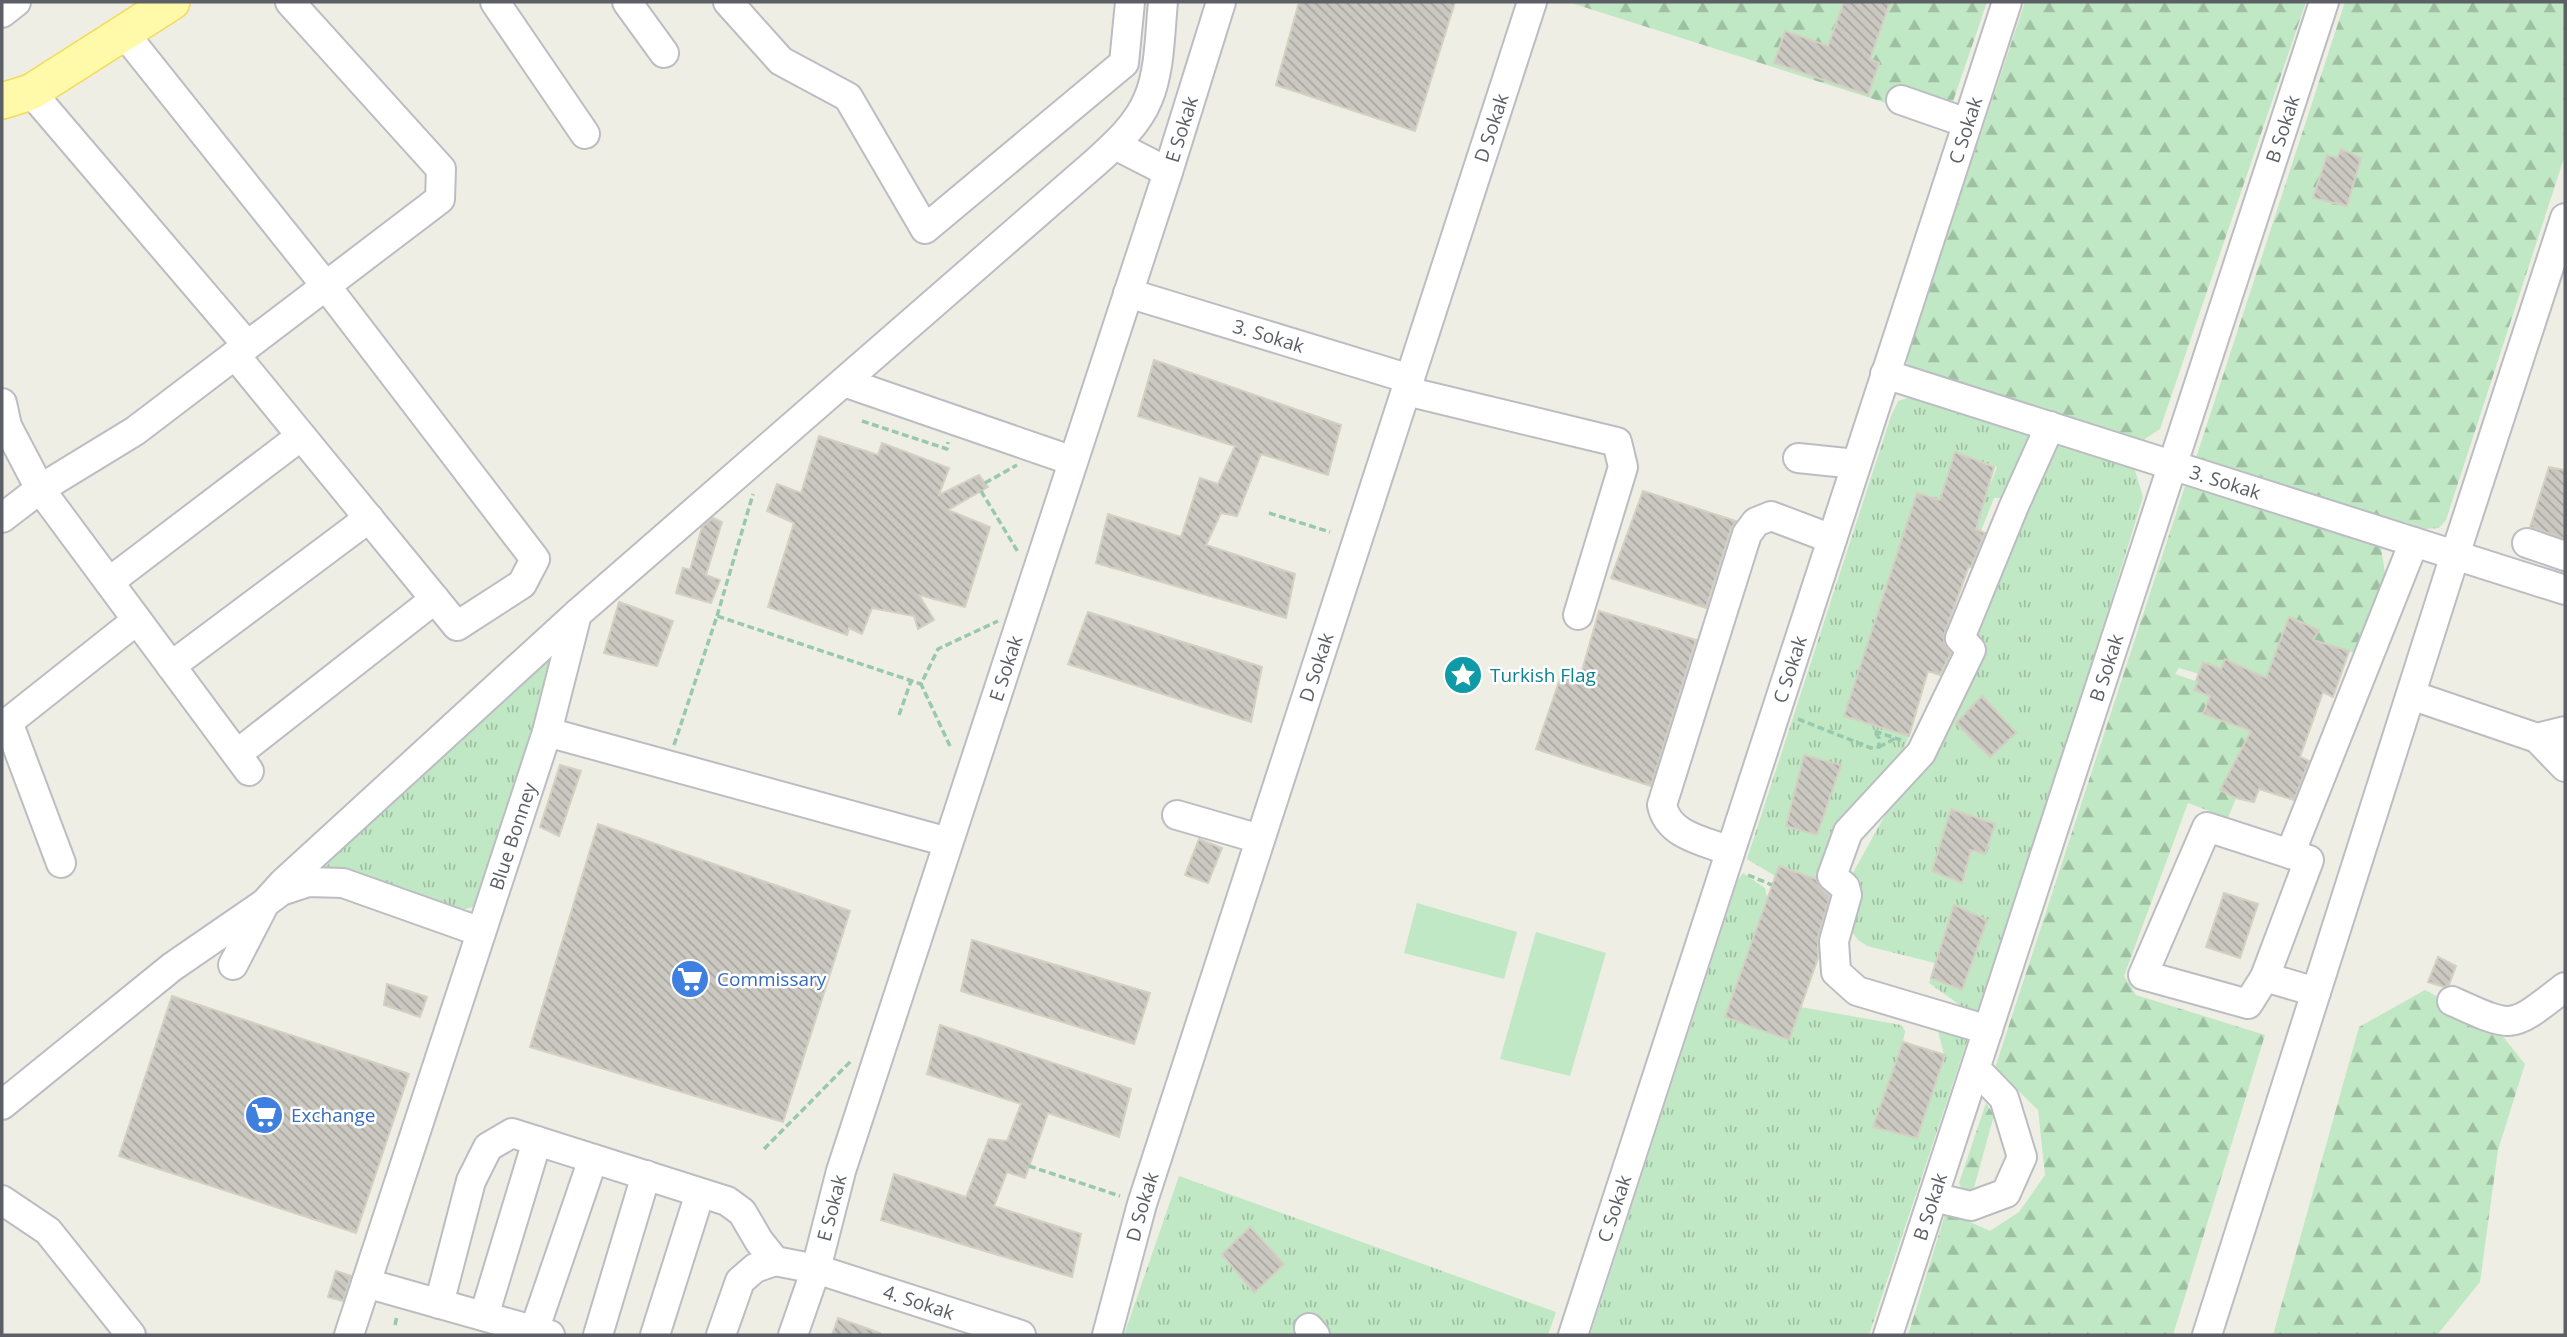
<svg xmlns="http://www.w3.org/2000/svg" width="2567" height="1337" font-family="'Open Sans',sans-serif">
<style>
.grass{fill:url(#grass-tufts)}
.forest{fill:url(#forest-firs)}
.park{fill:#c0e8c4}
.building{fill:url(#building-back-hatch);stroke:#d4d0c2;stroke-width:2}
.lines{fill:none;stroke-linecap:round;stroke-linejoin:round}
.minor-casing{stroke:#bcbdc3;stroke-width:32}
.major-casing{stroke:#f6da57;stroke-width:38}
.path{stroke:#99c9ac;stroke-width:3.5;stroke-dasharray:7 3.5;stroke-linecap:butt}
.minor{stroke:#fff;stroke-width:28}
.major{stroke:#fffaaa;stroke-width:35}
.labels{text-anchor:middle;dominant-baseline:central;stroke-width:5;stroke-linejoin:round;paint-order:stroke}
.street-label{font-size:19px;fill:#5c5f65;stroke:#fff}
.culture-label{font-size:19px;fill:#0d838f;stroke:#fff;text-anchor:start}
.shop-label{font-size:19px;fill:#366cbe;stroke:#fff;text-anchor:start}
</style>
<defs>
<pattern id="grass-tufts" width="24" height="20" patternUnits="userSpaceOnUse" patternTransform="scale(1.75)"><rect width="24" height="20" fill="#c0e8c4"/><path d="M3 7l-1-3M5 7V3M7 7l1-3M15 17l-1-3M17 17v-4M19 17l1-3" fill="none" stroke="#9fbfa3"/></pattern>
<pattern id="forest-firs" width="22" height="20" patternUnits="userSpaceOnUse" patternTransform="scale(1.75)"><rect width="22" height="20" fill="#c0e8c4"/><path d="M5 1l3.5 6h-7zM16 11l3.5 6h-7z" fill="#9fbfa3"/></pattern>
<pattern id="building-back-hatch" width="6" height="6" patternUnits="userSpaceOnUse" patternTransform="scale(1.75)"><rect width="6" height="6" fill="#cac8c1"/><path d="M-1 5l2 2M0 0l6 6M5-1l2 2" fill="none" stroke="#a7a6a0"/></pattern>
</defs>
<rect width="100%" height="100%" fill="#efeee4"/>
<g class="grass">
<path d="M 1917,395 L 2027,430 L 2030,439 L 2011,498 L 1994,498 L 1981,531 L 1968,525 L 1983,503 L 1997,467 L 1955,452 L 1940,500 L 1917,494 L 1844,715 L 1909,736 L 1897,765 L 1824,882 L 1779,866 L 1775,876 L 1747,859 L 1891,416 L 1898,401 Z"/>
<path d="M 2060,441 L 2134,467 L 2143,497 L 1982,1021 L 1929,983 L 1935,963 L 1867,946 L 1858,940 L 1846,924 L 1845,887 L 1923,747 L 2043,453 Z"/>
<path d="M 569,627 L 487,892 L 473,907 L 458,911 L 312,867 Z"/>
<path d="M 1743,873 L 1765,888 L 1767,898 L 1725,1017 L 1789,1040 L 1801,1007 L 1901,1025 L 1905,1031 L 1903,1042 L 1944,1055 L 1938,1031 L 1969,1035 L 1869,1335 L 1590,1335 L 1738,880 Z"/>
<path d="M 1179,1176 L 1556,1312 L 1548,1335 L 1124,1335 Z"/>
</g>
<g class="forest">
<path d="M 1568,2 L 1987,2 L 1946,122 Z"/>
<path d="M 2025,2 L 2306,2 L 2160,429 L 2139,443 L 1908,367 L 1906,358 Z"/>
<path d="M 2345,2 L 2565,2 L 2565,155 L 2446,520 L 2439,528 L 2425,529 L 2195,461 Z"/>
<path d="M 2185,486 L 2381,548 L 2389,598 L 2358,654 L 2313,640 L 2318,629 L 2289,617 L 2259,696 L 2225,659 L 2221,669 L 2204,662 L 2199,674 L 2179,668 L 2175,674 L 2198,682 L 2210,696 L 2203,713 L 2275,718 L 2249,736 L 2220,789 L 2236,798 L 2228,818 L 2188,803 L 2124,976 L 2136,995 L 2265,1035 L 2173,1335 L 1908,1335 L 1946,1211 L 1990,1231 L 2019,1212 L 2045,1175 L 2038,1110 L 1995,1068 Z"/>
<path d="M 2425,990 L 2496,1028 L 2525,1064 L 2498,1150 L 2480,1282 L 2437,1335 L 2273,1335 L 2359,1027 Z"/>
<path d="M 1986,1103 L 1994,1115 L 1974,1188 L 1969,1193 L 1963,1192 L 1959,1183 Z"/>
</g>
<g class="park">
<path d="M 1417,903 L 1517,932 L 1504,979 L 1404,953 Z"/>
<path d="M 1536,932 L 1606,953 L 1570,1076 L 1500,1059 Z"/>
</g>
<g class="building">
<path d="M 1299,2 L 1455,2 L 1415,131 L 1276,85 Z"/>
<path d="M 1844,2 L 1890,2 L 1870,59 L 1879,63 L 1868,95 L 1774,63 L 1785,31 L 1828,46 Z"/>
<path d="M 2341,149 L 2361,158 L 2347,206 L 2313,198 L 2327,155 L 2337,158 Z"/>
<path d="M 1154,360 L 1341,425 L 1328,475 L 1261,454 L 1237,516 L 1221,513 L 1206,545 L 1295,574 L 1286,618 L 1096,563 L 1108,514 L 1181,537 L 1200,478 L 1218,484 L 1235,446 L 1138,416 Z"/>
<path d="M 819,436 L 878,455 L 882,443 L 949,468 L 939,495 L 979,475 L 988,487 L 948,510 L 990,527 L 965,607 L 919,595 L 934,620 L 918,629 L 914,616 L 872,608 L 862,634 L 849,628 L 847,635 L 768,607 L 794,523 L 767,511 L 777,484 L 801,493 Z"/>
<path d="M 1955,452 L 1994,467 L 1976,529 L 1985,533 L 1971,567 L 1969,566 L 1945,632 L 1944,642 L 1951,653 L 1940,675 L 1928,671 L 1909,736 L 1844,716 L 1917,493 L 1940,500 Z"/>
<path d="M 2549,467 L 2565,470 L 2565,539 L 2530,527 Z"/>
<path d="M 1643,491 L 1736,521 L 1731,529 L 1706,608 L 1611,578 Z"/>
<path d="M 713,518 L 722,522 L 706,575 L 720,580 L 711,603 L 676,593 L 683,568 L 690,570 L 702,527 Z"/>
<path d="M 619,602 L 673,621 L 657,666 L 604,653 Z"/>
<path d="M 1599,611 L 1696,640 L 1651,786 L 1536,749 L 1563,670 L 1581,674 Z"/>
<path d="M 1088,612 L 1262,667 L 1251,722 L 1068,664 Z"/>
<path d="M 2289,617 L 2319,630 L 2313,640 L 2349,651 L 2333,697 L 2323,692 L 2300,757 L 2309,761 L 2294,800 L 2259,789 L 2254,802 L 2236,798 L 2220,790 L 2251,731 L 2203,714 L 2210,696 L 2194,690 L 2198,682 L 2196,681 L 2203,662 L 2221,669 L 2225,659 L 2266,678 Z"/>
<path d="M 1982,696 L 2016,733 L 1990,757 L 1956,723 Z"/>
<path d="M 1804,755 L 1841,765 L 1817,835 L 1786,826 Z"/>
<path d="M 560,765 L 581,771 L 559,836 L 540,827 Z"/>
<path d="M 1951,809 L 1995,824 L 1985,854 L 1971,850 L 1962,883 L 1932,871 Z"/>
<path d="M 598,824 L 850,911 L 783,1122 L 530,1047 Z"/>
<path d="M 1199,839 L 1222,848 L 1208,883 L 1185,875 Z"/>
<path d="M 1779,866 L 1816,879 L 1821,888 L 1830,896 L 1818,937 L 1818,958 L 1789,1040 L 1725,1017 Z"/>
<path d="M 2224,893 L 2258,904 L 2240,958 L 2206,947 Z"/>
<path d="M 1954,905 L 1987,920 L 1962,990 L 1931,978 Z"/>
<path d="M 972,940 L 1150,993 L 1134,1044 L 961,991 Z"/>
<path d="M 2438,957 L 2456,966 L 2449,985 L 2444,987 L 2428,982 Z"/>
<path d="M 387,984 L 427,997 L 420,1017 L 384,1005 Z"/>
<path d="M 172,996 L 409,1074 L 356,1233 L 119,1156 Z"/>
<path d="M 940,1025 L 1131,1089 L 1119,1137 L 1048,1113 L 1025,1178 L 1007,1172 L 994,1206 L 1081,1234 L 1072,1277 L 881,1220 L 894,1174 L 966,1197 L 989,1139 L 1007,1141 L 1021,1104 L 927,1074 Z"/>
<path d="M 1903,1042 L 1945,1055 L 1917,1138 L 1873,1127 Z"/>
<path d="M 1250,1227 L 1284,1264 L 1254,1293 L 1222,1254 Z"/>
<path d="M 336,1271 L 351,1276 L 343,1301 L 328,1297 Z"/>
<path d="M 838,1318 L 880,1333 L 880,1335 L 832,1335 Z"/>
</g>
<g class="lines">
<defs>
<g id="minor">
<path d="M 495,2 L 585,134"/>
<path d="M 627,2 L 664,53"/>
<path d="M 728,2 L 781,61 L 848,97 L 925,229 L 1124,63 L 1130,2"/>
<path d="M 2,13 L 16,2"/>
<path d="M 124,33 L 326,286 L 535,559 L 522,584 L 457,626 L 235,355"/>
<path d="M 31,92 L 247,345"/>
<path d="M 1901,100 L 1967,123"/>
<path d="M 1115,145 L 1168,172"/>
<path id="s1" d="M 1128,293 L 1410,379"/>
<path id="s2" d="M 1885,374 L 2565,590"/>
<path d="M 844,382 L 1073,461"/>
<path d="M 1406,391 L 1617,442 L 1623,467 L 1578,615"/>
<path d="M 2,403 L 7,426 L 40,489 L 249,771"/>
<path d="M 1798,458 L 1856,464"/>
<path d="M 2,518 L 40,489 L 135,431 L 440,199 L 441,169 L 290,2"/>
<path d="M 2527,543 L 2565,556"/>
<path d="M 109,582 L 301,436"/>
<path d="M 171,666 L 369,518"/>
<path d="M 2411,695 L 2537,738 L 2565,767"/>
<path d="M 8,722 L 61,863"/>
<path d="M 2,727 L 137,620"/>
<path d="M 547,732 L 577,614 L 1096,162 C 1116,144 1138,124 1148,99 C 1160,72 1160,31 1163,2"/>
<path d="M 2537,738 L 2565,731"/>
<path d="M 237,754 L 435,599"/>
<path d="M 1177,815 L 1260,839"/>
<path d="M 1730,851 C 1705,841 1668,836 1662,805 L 1747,534 L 1756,522 L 1771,516 L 1832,539"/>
<path d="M 2290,854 L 2414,542"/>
<path d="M 233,965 L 265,903 L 281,891 L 308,882 L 343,883 L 481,932"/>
<path d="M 2265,977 L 2248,1004 L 2143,975 L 2207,827 L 2309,860 L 2265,977 L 2316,992"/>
<path d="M 2452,1001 C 2516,1030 2510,1029 2565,987"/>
<path d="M 1988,1030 L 1857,991 L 1836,972 L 1834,941 L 1847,895 L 1845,887 L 1832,876 L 1848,832 L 1921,753 L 1971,650 L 1960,638 L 2014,506 L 2050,426"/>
<path d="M 2,1105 L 172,967 L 265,903 L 283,883 L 577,614"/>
<path d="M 1933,1197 L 1971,1206 L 2006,1193 L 2022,1157 L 2004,1098 L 1976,1069"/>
<path d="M 2,1200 L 48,1231 L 131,1335"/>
<path d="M 366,1283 L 550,1335"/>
<path id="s3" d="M 439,1304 L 471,1181 L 488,1147 L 512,1133 L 727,1201 L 742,1212 L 759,1241 L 775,1261 L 816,1269 L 1021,1335"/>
<path d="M 484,1316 L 537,1141"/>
<path d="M 1309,1328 L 1315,1335"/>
<path d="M 534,1331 L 593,1159"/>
<path id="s4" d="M 349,1335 L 547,732 L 948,842"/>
<path d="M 598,1335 L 646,1175"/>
<path d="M 655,1335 L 700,1193"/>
<path d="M 721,1335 L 740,1281 L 755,1268 L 775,1261"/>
<path id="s5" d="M 793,1335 L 816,1269 L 841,1171 L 1168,172 L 1221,2"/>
<path id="s6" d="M 1107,1335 L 1142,1204 L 1532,2"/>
<path id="s7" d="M 1573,1335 L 2007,2"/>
<path id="s8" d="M 1888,1335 L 2324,2"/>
<path d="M 2207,1335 L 2455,555 L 2565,218"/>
</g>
<path id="major" d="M 2,101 L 31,92 L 172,2"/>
</defs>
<use href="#minor" class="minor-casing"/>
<use href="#major" class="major-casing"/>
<g class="path">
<path d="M 862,421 L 947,449 L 948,442"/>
<path d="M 985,483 L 1017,465"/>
<path d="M 981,491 L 1018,552"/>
<path d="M 1269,513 L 1330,532"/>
<path d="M 717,616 L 753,494"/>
<path d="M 899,715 L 911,681"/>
<path d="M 1798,719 L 1871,748 L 1879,747 L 1879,738 L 1874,731 L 1901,740"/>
<path d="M 674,745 L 717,616 L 921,684"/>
<path d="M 950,746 L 921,684 L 938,649 L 998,621"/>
<path d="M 1879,747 L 1896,738"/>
<path d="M 1748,875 L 1772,885"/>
<path d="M 764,1149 L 851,1061"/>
<path d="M 1029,1166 L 1120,1196"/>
<path d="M 395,1325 L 397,1316"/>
</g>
<use href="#minor" class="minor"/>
<use href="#major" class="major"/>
</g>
<defs>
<symbol id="sight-disc" viewBox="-11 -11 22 22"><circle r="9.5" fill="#0f9aa8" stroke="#fff"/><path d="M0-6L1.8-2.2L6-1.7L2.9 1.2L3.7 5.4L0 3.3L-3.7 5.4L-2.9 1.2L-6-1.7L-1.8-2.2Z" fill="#fff"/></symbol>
<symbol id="supermarket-disc" viewBox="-11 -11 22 22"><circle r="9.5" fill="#3f7fe0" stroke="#fff"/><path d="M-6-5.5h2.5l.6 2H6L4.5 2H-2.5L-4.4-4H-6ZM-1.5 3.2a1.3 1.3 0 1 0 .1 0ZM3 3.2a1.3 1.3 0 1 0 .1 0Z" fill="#fff"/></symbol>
</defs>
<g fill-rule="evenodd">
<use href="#sight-disc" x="1441" y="653" width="44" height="44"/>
<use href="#supermarket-disc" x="668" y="957" width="44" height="44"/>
<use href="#supermarket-disc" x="242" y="1093" width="44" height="44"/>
</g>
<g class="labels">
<g class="street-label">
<text stroke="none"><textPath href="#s6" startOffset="1267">D Sokak</textPath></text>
<text stroke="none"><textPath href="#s5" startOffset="1267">E Sokak</textPath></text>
<text stroke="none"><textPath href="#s7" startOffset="1267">C Sokak</textPath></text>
<text stroke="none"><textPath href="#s8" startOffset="1269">B Sokak</textPath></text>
<text stroke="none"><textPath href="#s1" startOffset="147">3. Sokak</textPath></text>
<text stroke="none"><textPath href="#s2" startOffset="357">3. Sokak</textPath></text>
<text stroke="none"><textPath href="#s6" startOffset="700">D Sokak</textPath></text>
<text stroke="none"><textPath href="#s5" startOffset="700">E Sokak</textPath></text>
<text stroke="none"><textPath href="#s7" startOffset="700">C Sokak</textPath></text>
<text stroke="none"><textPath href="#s8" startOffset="702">B Sokak</textPath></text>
<text stroke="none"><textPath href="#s4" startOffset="525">Blue Bonney</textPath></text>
<text stroke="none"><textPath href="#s6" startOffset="133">D Sokak</textPath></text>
<text stroke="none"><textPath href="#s5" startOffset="133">E Sokak</textPath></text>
<text stroke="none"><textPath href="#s7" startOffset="133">C Sokak</textPath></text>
<text stroke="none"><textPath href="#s8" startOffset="135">B Sokak</textPath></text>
<text stroke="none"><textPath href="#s3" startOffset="646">4. Sokak</textPath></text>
</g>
<g class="culture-label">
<text x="1490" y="675">Turkish Flag</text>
</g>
<g class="shop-label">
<text x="717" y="979">Commissary</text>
<text x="291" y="1115">Exchange</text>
</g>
</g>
<rect width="2567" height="1337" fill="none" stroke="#5c5f65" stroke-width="7"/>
</svg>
